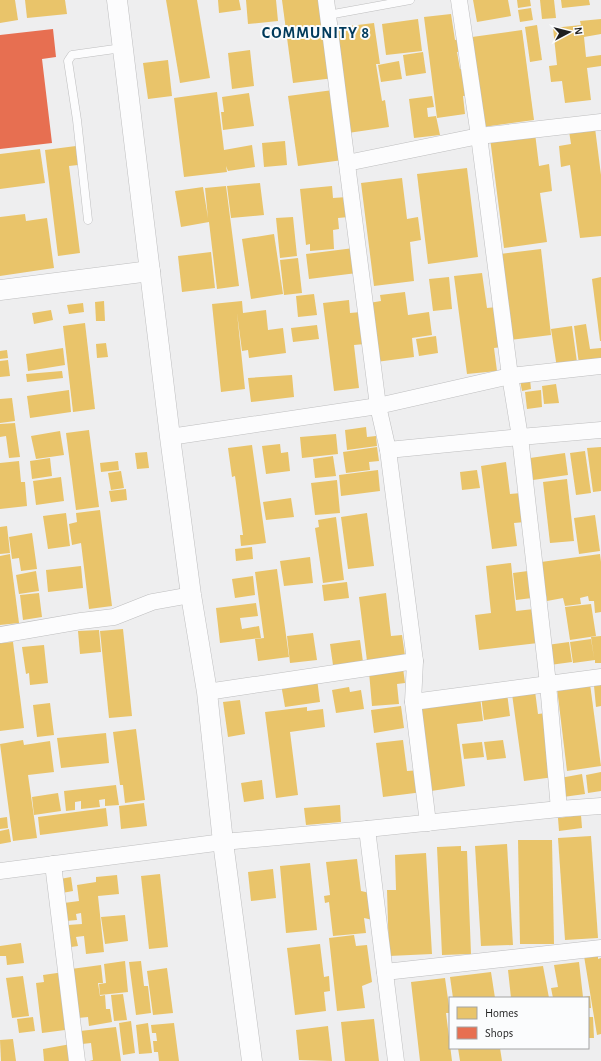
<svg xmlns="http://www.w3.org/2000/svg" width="601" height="1061" font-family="'Alegreya Sans',sans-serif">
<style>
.homes{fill:#e9c46a}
.shops{fill:#e76f51}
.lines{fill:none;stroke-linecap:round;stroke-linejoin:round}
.service-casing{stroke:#bebebf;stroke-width:9}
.minor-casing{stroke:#bebebf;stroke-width:17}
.tertiary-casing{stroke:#bebebf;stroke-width:21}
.service{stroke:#fcfcfd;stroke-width:8}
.minor{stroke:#fcfcfd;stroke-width:16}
.tertiary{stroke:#fcfcfd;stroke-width:20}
.labels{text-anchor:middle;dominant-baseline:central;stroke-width:4;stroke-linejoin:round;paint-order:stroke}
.district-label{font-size:16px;font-weight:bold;letter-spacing:1px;fill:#003a5b;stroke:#fbfcfd}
</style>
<rect width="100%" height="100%" fill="#eeeeef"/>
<g class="homes">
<path d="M 0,0 L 15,0 L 18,20 L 0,23 Z"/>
<path d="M 25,0 L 65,0 L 67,14 L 27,18 Z"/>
<path d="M 166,0 L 197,0 L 210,78 L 180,83 Z"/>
<path d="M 218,0 L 239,0 L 241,10 L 219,13 Z"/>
<path d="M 246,0 L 276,0 L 278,21 L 248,24 Z"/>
<path d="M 282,0 L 323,0 L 334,78 L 293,83 Z"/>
<path d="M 473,0 L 508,0 L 511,16 L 477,22 Z"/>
<path d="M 517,0 L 530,0 L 531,6 L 518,8 Z"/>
<path d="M 540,0 L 554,0 L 556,18 L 542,19 Z"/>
<path d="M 561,0 L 589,0 L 590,5 L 562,8 Z"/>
<path d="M 531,8 L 533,20 L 520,22 L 518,10 Z"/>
<path d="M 451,14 L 455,40 L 464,39 L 465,51 L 457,52 L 460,69 L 469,68 L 473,95 L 463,96 L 465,114 L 437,118 L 424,17 Z"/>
<path d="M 418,19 L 422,51 L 386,55 L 382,24 Z"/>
<path d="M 601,19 L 601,34 L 584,37 L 586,57 L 601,55 L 601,66 L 587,68 L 591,100 L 565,103 L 562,81 L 551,82 L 549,66 L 557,65 L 553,28 L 581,25 L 580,21 Z"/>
<path d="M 374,23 L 380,64 L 376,64 L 382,101 L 385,100 L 389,127 L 348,133 L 333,28 Z"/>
<path d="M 537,25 L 542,60 L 530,62 L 525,27 Z"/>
<path d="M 522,30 L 534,120 L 483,127 L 472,37 Z"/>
<path d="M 250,50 L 254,86 L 232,89 L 228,53 Z"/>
<path d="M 423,52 L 426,73 L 406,76 L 403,55 Z"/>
<path d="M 168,60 L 172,96 L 148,99 L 143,63 Z"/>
<path d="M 399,61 L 402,79 L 381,82 L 378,65 Z"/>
<path d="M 333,90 L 343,160 L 298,166 L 288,96 Z"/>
<path d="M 217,92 L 224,150 L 252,145 L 255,167 L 228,171 L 226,166 L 227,172 L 184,177 L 174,98 Z"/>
<path d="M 249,93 L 254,126 L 223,130 L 221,112 L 224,112 L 222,97 Z"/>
<path d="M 432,96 L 434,107 L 427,108 L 428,117 L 436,116 L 440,135 L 414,138 L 409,99 Z"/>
<path d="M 595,128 L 601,175 L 601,236 L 580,238 L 570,165 L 561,167 L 559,146 L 571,144 L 569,131 Z"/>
<path d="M 535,133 L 539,166 L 549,164 L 552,191 L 540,193 L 547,242 L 504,248 L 490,138 Z"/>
<path d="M 285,141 L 287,165 L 264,167 L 262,143 Z"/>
<path d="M 76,146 L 78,165 L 69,166 L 80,253 L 58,256 L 45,150 Z"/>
<path d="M 40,149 L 45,183 L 0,189 L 0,154 Z"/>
<path d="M 467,168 L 478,257 L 428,264 L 417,174 Z"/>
<path d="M 402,178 L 407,219 L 418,217 L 421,240 L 410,242 L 414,281 L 374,286 L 361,183 Z"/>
<path d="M 260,183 L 264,215 L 231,218 L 227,186 Z"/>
<path d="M 226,186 L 239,286 L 217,289 L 209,222 L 181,227 L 175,191 L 203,187 L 208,218 L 205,188 Z"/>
<path d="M 332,186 L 333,198 L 347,197 L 349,217 L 338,218 L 339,229 L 333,230 L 334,249 L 310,251 L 310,244 L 306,245 L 300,189 Z"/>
<path d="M 25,214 L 26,221 L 47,218 L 54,268 L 0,276 L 0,217 Z"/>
<path d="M 293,217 L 297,256 L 280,258 L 276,218 Z"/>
<path d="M 274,234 L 283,294 L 251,299 L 242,239 Z"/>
<path d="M 354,248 L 357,273 L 309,279 L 306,254 Z"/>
<path d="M 541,249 L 551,335 L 510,340 L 500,254 Z"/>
<path d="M 211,252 L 215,288 L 182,292 L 178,256 Z"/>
<path d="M 298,258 L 302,293 L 284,295 L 280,260 Z"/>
<path d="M 482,273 L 487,308 L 497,307 L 502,347 L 494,348 L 497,371 L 467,374 L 454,276 Z"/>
<path d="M 449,277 L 452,309 L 433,311 L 429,279 Z"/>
<path d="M 601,277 L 601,341 L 600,341 L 592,279 Z"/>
<path d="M 405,292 L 408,315 L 429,312 L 432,335 L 412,338 L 414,357 L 376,362 L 369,303 L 381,301 L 380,295 Z"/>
<path d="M 314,294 L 317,315 L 298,317 L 296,296 Z"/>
<path d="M 349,300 L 350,313 L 361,312 L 365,344 L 354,345 L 359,388 L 334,391 L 323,303 Z"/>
<path d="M 104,301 L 105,321 L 96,321 L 95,302 Z"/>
<path d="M 242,301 L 243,313 L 266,310 L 268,330 L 283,328 L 286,353 L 249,358 L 248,350 L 242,351 L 237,313 L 245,389 L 221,392 L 212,304 Z"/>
<path d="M 83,303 L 84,312 L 69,314 L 67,305 Z"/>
<path d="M 51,310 L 53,320 L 34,324 L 32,313 Z"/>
<path d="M 85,323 L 95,409 L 73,412 L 63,326 Z"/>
<path d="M 586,324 L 590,349 L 601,348 L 601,361 L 579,364 L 574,326 Z"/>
<path d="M 317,325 L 319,339 L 293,342 L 291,328 Z"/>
<path d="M 572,326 L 577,362 L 557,368 L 551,329 Z"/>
<path d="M 436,336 L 438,353 L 419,356 L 416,339 Z"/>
<path d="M 106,343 L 108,357 L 97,358 L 96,344 Z"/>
<path d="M 63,348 L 65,365 L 28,371 L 26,354 Z"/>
<path d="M 7,350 L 8,358 L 0,359 L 0,351 Z"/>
<path d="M 8,360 L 10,376 L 0,377 L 0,361 Z"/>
<path d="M 62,371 L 63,378 L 27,382 L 26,374 Z"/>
<path d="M 292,375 L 294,397 L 251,402 L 248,378 Z"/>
<path d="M 530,379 L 531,389 L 522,391 L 520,380 Z"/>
<path d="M 556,384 L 559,403 L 544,404 L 542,386 Z"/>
<path d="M 69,390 L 71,412 L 30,418 L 27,396 Z"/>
<path d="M 541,390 L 542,407 L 527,409 L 525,392 Z"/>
<path d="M 12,398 L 15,421 L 0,423 L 0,399 Z"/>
<path d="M 15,423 L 20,457 L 9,458 L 6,436 L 0,437 L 0,424 Z"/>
<path d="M 366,427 L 367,437 L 376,436 L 377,446 L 347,450 L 345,430 Z"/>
<path d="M 89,430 L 99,507 L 76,510 L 66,433 Z"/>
<path d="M 60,431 L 64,455 L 36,459 L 31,436 Z"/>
<path d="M 336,434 L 338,454 L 302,458 L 300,437 Z"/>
<path d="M 280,444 L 281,453 L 288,452 L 290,471 L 266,474 L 262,446 Z"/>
<path d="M 252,445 L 266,543 L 241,546 L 240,535 L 243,535 L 235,476 L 232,477 L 228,448 Z"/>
<path d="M 377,447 L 379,461 L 369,462 L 370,470 L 346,473 L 343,452 Z"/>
<path d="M 601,447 L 601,491 L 593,492 L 587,448 Z"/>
<path d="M 585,451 L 591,493 L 576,495 L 570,453 Z"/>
<path d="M 147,452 L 149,468 L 137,469 L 135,453 Z"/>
<path d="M 565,453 L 568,475 L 533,480 L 530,458 Z"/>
<path d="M 333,456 L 336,476 L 315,478 L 313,459 Z"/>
<path d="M 50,458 L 52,476 L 32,479 L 30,461 Z"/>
<path d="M 19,461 L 21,482 L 25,482 L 27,506 L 0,509 L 0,463 Z"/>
<path d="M 118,461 L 119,470 L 101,472 L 100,463 Z"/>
<path d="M 506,462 L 510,494 L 521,493 L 525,522 L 514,523 L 517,546 L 492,549 L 481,466 Z"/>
<path d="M 378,470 L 380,491 L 341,496 L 339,475 Z"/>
<path d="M 477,470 L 480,488 L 462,490 L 460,472 Z"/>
<path d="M 121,471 L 124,488 L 111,490 L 108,473 Z"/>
<path d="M 61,477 L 64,501 L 36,505 L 33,481 Z"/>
<path d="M 567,479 L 574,541 L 550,543 L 543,482 Z"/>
<path d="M 337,480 L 340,513 L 315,515 L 311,483 Z"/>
<path d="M 126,489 L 127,500 L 111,502 L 109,491 Z"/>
<path d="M 291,498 L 294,517 L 266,520 L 263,502 Z"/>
<path d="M 100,510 L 112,606 L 89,609 L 81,543 L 72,545 L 69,524 L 77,522 L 76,513 Z"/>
<path d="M 66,513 L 70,546 L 48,549 L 43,516 Z"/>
<path d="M 367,513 L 374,566 L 348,569 L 341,517 Z"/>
<path d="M 595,515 L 600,551 L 579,554 L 574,518 Z"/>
<path d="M 336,517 L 344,580 L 323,583 L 315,528 L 319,527 L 318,520 Z"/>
<path d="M 7,526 L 10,553 L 0,554 L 0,527 Z"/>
<path d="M 32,533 L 37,569 L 21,571 L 19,558 L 12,559 L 9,537 Z"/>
<path d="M 252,547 L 253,559 L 236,561 L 235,549 Z"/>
<path d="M 10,554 L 19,623 L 0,625 L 0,556 Z"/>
<path d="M 600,554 L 601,562 L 601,612 L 595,613 L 594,601 L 589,601 L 588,596 L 580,598 L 581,604 L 565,606 L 563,598 L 547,601 L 541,562 Z"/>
<path d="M 310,557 L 313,583 L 284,586 L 280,561 Z"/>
<path d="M 511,563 L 516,611 L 534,609 L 538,643 L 479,650 L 475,615 L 491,613 L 486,566 Z"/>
<path d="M 81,566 L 83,588 L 48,592 L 46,570 Z"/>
<path d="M 277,569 L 289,657 L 258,661 L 255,639 L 264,638 L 255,572 Z"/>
<path d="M 36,571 L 39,591 L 19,594 L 16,575 Z"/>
<path d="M 528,571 L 532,598 L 516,600 L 513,573 Z"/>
<path d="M 253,576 L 255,595 L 235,598 L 232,579 Z"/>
<path d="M 347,582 L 349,598 L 324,601 L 322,585 Z"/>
<path d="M 39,593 L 42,617 L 23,620 L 20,595 Z"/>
<path d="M 386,593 L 391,636 L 402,635 L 405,656 L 367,661 L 359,597 Z"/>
<path d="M 256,603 L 258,616 L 240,618 L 242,629 L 259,626 L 261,638 L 220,643 L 216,608 Z"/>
<path d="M 591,604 L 596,636 L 570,640 L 565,607 Z"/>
<path d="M 123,629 L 132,716 L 109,718 L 100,631 Z"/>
<path d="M 99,630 L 101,652 L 80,654 L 78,631 Z"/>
<path d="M 313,633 L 317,660 L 290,663 L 287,636 Z"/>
<path d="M 601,636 L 601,663 L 595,663 L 595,660 L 573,663 L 570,642 L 591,639 L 594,658 L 591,637 Z"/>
<path d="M 360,640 L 363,662 L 333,665 L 330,644 Z"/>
<path d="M 13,642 L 24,728 L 0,731 L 0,643 Z"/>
<path d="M 569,642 L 572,662 L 550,665 L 547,645 Z"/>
<path d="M 44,645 L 48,683 L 30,685 L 29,673 L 26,674 L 22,647 Z"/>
<path d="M 403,668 L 405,683 L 397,684 L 399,704 L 372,706 L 369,672 Z"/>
<path d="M 317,679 L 320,702 L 285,707 L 281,684 Z"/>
<path d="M 590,684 L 601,766 L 567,771 L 557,688 Z"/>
<path d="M 601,685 L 601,706 L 596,707 L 594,686 Z"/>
<path d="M 349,687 L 350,692 L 361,690 L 364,709 L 336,713 L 332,690 Z"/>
<path d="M 535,691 L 538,714 L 546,713 L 554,777 L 524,781 L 512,694 Z"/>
<path d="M 507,693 L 510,716 L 484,720 L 481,696 Z"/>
<path d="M 480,697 L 483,721 L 457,724 L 465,786 L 431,791 L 419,705 Z"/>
<path d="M 240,700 L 245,734 L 228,737 L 223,702 Z"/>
<path d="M 50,703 L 54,735 L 37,737 L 33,705 Z"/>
<path d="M 401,706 L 404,728 L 374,733 L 371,710 Z"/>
<path d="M 307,707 L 307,711 L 323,709 L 325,727 L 290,732 L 298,795 L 276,798 L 265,712 Z"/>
<path d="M 136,729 L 145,800 L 125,803 L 123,785 L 120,785 L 113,732 Z"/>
<path d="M 106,733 L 109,763 L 61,768 L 57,738 Z"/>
<path d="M 23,740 L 24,745 L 50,741 L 54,772 L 28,775 L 37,838 L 13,841 L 0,744 Z"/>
<path d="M 403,740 L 407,771 L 421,770 L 423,792 L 383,797 L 376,743 Z"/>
<path d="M 503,740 L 506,758 L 487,760 L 484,742 Z"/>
<path d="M 482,742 L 484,757 L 464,759 L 462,744 Z"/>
<path d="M 601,772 L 601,791 L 588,793 L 586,775 Z"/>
<path d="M 582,774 L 585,794 L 563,797 L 560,778 Z"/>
<path d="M 262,780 L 264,799 L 244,802 L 241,783 Z"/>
<path d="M 116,785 L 119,805 L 105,806 L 105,799 L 99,800 L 100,807 L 81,809 L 81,801 L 75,802 L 75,810 L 66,811 L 64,791 Z"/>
<path d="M 58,793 L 61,811 L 34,815 L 32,797 Z"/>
<path d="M 144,803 L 147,826 L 121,829 L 119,806 Z"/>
<path d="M 340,805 L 341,822 L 306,825 L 304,808 Z"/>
<path d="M 106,808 L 108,826 L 40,835 L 38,817 Z"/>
<path d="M 581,815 L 582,828 L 559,831 L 558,818 Z"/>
<path d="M 7,817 L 8,828 L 0,829 L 0,818 Z"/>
<path d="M 9,829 L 11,842 L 0,844 L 0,831 Z"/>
<path d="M 591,836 L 598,938 L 565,940 L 558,838 Z"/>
<path d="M 518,840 L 552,840 L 554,944 L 520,944 Z"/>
<path d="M 507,844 L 513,945 L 481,946 L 475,846 Z"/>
<path d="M 461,846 L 461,851 L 467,851 L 471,954 L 442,955 L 437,847 Z"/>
<path d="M 426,853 L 432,954 L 389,956 L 387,890 L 396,890 L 395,855 Z"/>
<path d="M 357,859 L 361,891 L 370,893 L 373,920 L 364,918 L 366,933 L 333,936 L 329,902 L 325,903 L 324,896 L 330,895 L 326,862 Z"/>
<path d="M 310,863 L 317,930 L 286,933 L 280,866 Z"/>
<path d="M 273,869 L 276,898 L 251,901 L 248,872 Z"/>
<path d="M 160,874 L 168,947 L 149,949 L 141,876 Z"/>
<path d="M 117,875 L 119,894 L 98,896 L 104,952 L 86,954 L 84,936 L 76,937 L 78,946 L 71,947 L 68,925 L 82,924 L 81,913 L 76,914 L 77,920 L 66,921 L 64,903 L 79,901 L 77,885 L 96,882 L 96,877 Z"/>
<path d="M 71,877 L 73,891 L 62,893 L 60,879 Z"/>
<path d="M 125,915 L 128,941 L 105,944 L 101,917 Z"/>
<path d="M 354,935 L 356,946 L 367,945 L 372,982 L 362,986 L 365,1008 L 337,1011 L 329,938 Z"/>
<path d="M 21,943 L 24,963 L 7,965 L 6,956 L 0,956 L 0,946 Z"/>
<path d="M 320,944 L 324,977 L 329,976 L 330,991 L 324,992 L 326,1011 L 295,1015 L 287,948 Z"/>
<path d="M 598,954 L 598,959 L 601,958 L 601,1034 L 597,1035 L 584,956 Z"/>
<path d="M 125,961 L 128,992 L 100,995 L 99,984 L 106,983 L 104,964 Z"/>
<path d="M 141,961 L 144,986 L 148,986 L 151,1013 L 136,1015 L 129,962 Z"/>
<path d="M 579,962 L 583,997 L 590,996 L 591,1008 L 588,1008 L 588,998 L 553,998 L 551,988 L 558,987 L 554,965 Z"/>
<path d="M 101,965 L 103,983 L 98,983 L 100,996 L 105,995 L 106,1009 L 110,1009 L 112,1022 L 89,1026 L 88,1017 L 78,1018 L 71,969 Z"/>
<path d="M 543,966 L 549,998 L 511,998 L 508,970 Z"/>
<path d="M 167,968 L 173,1013 L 153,1015 L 147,971 Z"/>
<path d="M 64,972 L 70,1022 L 64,1023 L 65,1030 L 42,1033 L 36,983 L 44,982 L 43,975 Z"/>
<path d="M 491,972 L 495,998 L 453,998 L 450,977 Z"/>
<path d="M 23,976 L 29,1016 L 12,1018 L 6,978 Z"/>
<path d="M 445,978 L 450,1013 L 446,1013 L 452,1061 L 420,1061 L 411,982 Z"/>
<path d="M 123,994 L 127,1020 L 114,1021 L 111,995 Z"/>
<path d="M 33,1017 L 35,1031 L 19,1033 L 17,1019 Z"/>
<path d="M 588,1017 L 593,1017 L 594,1038 L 588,1038 Z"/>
<path d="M 374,1019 L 379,1061 L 345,1061 L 341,1022 Z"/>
<path d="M 131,1021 L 135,1053 L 123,1055 L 119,1023 Z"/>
<path d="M 148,1023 L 152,1053 L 139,1054 L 136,1025 Z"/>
<path d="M 174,1023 L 179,1061 L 159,1061 L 158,1052 L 154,1052 L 153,1041 L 157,1041 L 156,1033 L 152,1033 L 151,1025 Z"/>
<path d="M 328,1026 L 332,1061 L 299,1060 L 296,1030 Z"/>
<path d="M 116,1027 L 121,1061 L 89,1061 L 93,1060 L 91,1043 L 82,1044 L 80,1031 Z"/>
<path d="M 13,1039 L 16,1061 L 1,1061 L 0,1040 Z"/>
<path d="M 71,1044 L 73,1061 L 44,1061 L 43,1049 Z"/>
<path d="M 458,1048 L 500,1048 L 502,1061 L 460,1061 Z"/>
</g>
<path class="shops" d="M 53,29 L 56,57 L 42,59 L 52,143 L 0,149 L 0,35 Z"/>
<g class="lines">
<defs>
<g id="service">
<path d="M 328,15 L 410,0"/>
<path d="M 88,220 L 77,120 L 68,61 L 72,55 L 122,48"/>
</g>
<g id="minor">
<path d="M 326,0 L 378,406 L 388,450 L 415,661 L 413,702 L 428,823"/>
<path d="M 459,0 L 479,136 L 510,376 L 520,437 L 548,684 L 559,809"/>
<path d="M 347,163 L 479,136 L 601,122"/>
<path d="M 170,437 L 378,406 L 510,376 L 601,366"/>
<path d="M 388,450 L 520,437 L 601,430"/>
<path d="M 0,635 L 81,621 L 114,617 L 152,602 L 191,595"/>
<path d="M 207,692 L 415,661"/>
<path d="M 413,702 L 601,677"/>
<path d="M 367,829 L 396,1061"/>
<path d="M 53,864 L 77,1061"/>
<path d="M 0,871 L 223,842 L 367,829 L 559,809 L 601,806"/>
<path d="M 385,972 L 601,948"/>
</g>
<g id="tertiary">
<path d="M 117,0 L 170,437 L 191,595 L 207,692 L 223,842 L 252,1061"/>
<path d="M 0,290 L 150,271"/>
</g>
</defs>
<use href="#service" class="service-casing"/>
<use href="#minor" class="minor-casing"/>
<use href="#tertiary" class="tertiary-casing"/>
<use href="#service" class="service"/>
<use href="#minor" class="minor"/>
<use href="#tertiary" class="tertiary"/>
</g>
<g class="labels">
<g class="district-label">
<text x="316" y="33">COMMUNITY 8</text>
</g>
</g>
<rect x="449" y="997" width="140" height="52" fill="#fbfcfd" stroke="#a3a4a4"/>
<rect x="457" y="1007" width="20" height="12" fill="#e9c46a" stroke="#a3a4a4"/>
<text x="485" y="1017" font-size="12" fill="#1f1f1f">Homes</text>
<rect x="457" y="1027" width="20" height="12" fill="#e76f51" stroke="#a3a4a4"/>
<text x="485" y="1037" font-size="12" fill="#1f1f1f">Shops</text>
<g transform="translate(569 32) rotate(83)" stroke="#fbfcfd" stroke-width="3" paint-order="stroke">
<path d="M0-3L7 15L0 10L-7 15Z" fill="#1f1f1f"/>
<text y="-6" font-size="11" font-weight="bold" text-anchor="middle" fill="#1f1f1f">N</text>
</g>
</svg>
